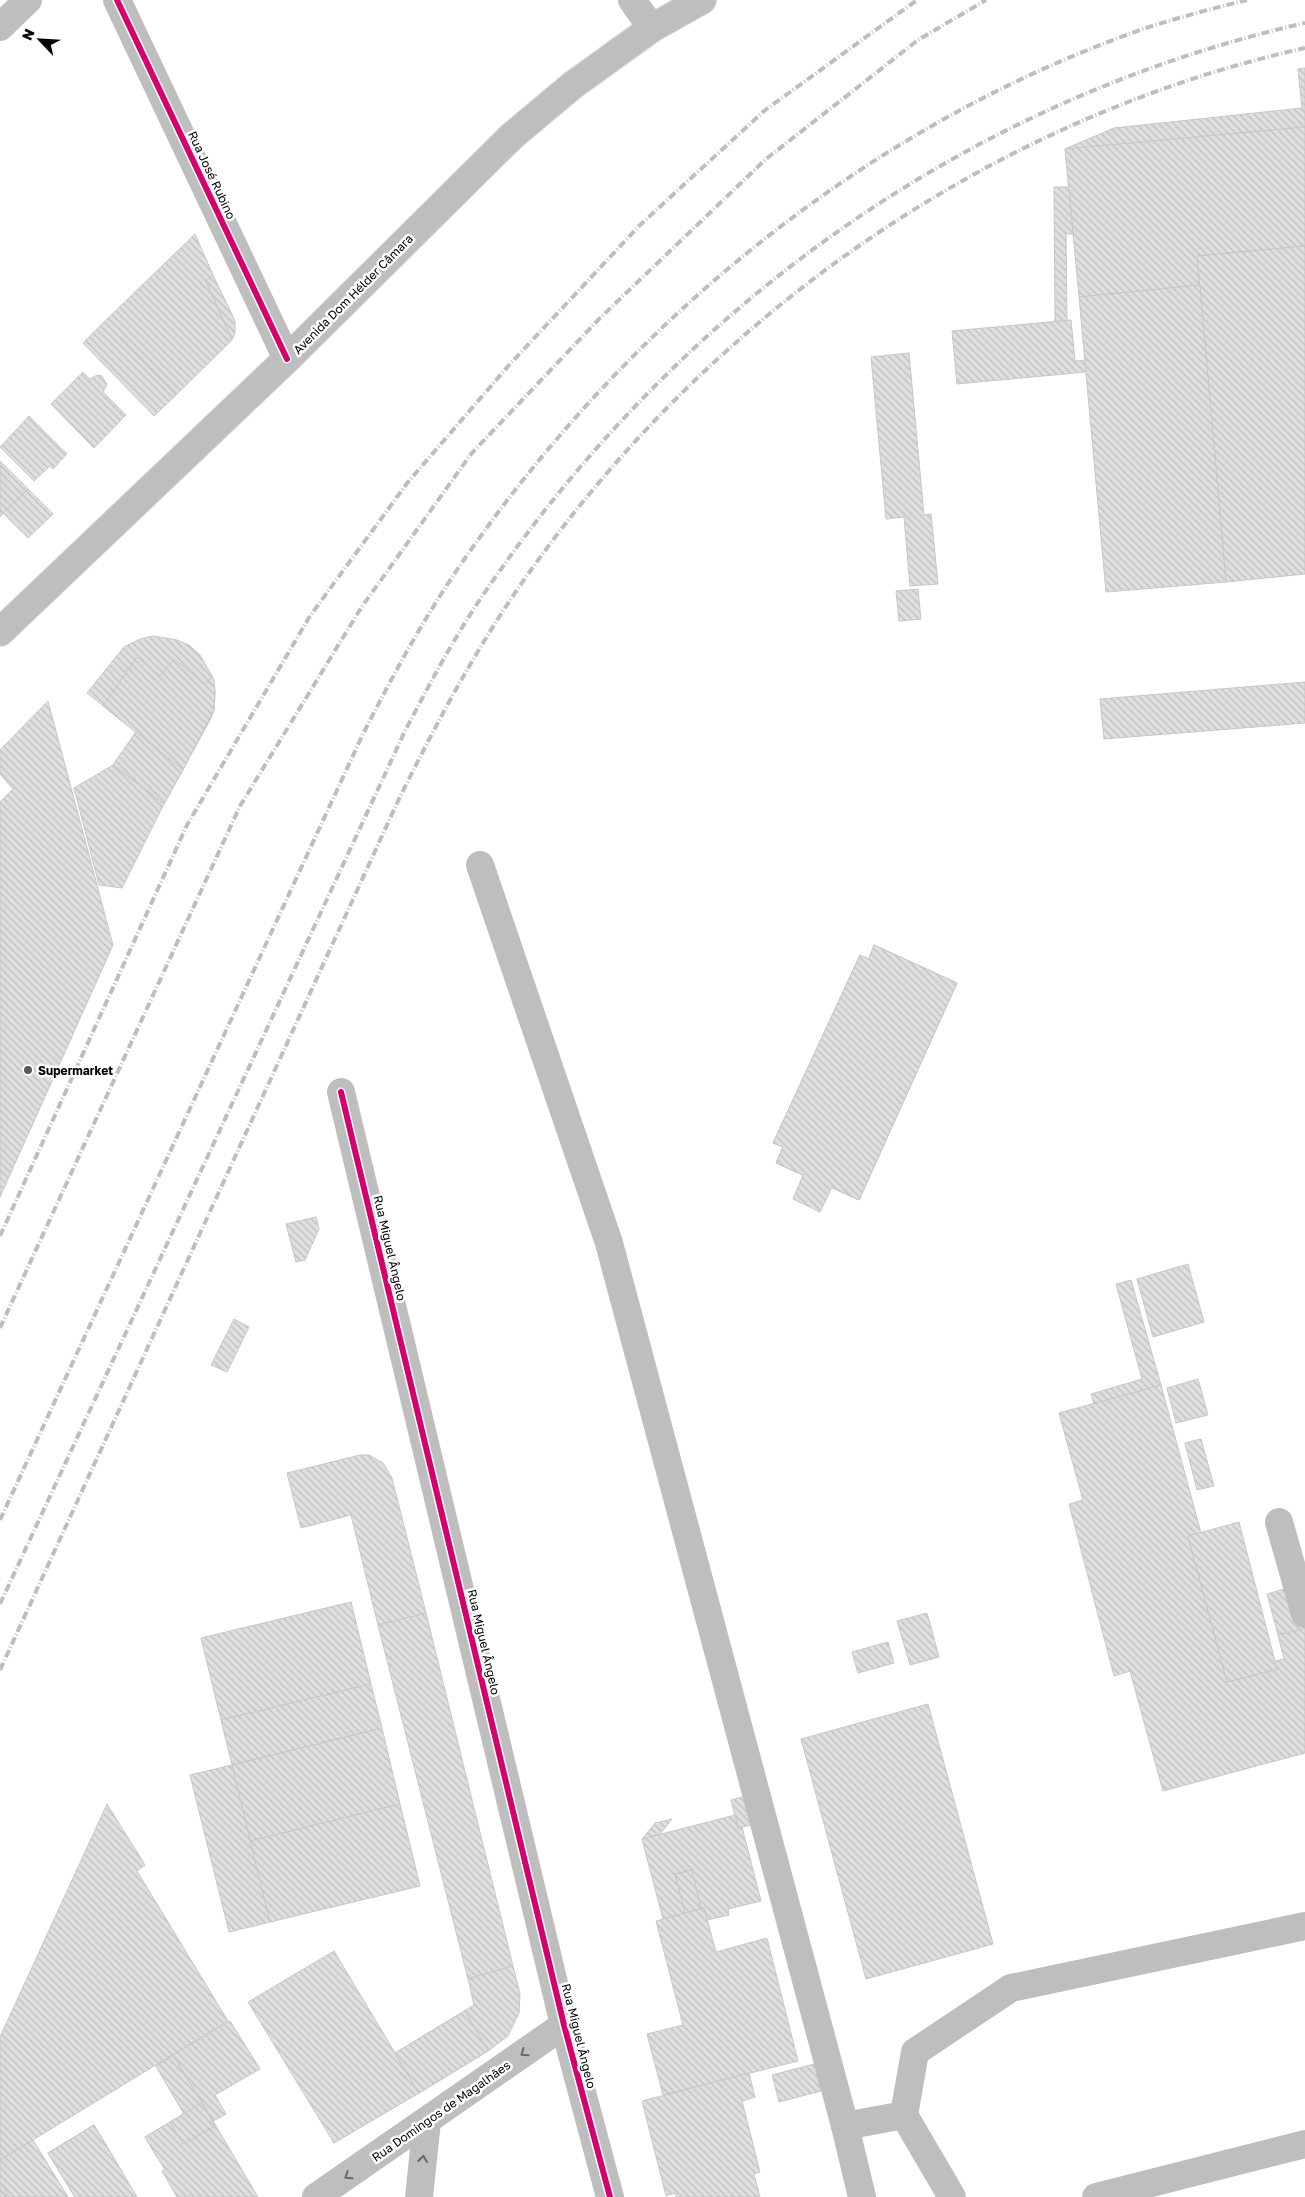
<svg xmlns="http://www.w3.org/2000/svg" width="1305" height="2197" font-family="'Golos Text',sans-serif">
<style>
.building{fill:url(#building-back-hatch);stroke:#c7c7c7}
.lines{fill:none;stroke-linecap:round;stroke-linejoin:round}
.major-casing{stroke:#dbdbdb;stroke-width:30}
.minor{stroke:#bebebe;stroke-width:28}
.major{stroke:#bebebe;stroke-width:28}
.rail{stroke:#bebebe;stroke-width:4;stroke-dasharray:8 2.5 1 2.5;stroke-linecap:butt}
.cycleway-casing{stroke:#fff;stroke-width:9}
.cycleway{stroke:#d6006c;stroke-width:6}
.oneway{stroke:#686868}
.poi-dot{fill:#595959;stroke:#fff;stroke-width:2}
.labels{text-anchor:middle;dominant-baseline:central;stroke-width:5;stroke-linejoin:round;paint-order:stroke}
.street-label{font-size:12px;fill:#000;stroke:#fff}
.poi-label{font-size:12px;font-weight:bold;fill:#000;stroke:#fff;text-anchor:start}
</style>
<defs>
<pattern id="building-back-hatch" width="6" height="6" patternUnits="userSpaceOnUse" patternTransform="scale(1.25)"><rect width="6" height="6" fill="#dfdfdf"/><path d="M-1 5l2 2M0 0l6 6M5-1l2 2" fill="none" stroke="#bebebe"/></pattern>
</defs>
<rect width="100%" height="100%" fill="#fff"/>
<g class="building">
<path d="M 1305,68 L 1305,127 L 1065,149 L 1114,128 L 1302,108 L 1298,69 Z"/>
<path d="M 1305,127 L 1305,246 L 1197,256 L 1200,285 L 1079,297 L 1065,149 Z"/>
<path d="M 1054,187 L 1069,187 L 1073,234 L 1066,234 L 1067,321 L 1055,322 Z"/>
<path d="M 195,234 L 213,275 L 206,281 L 232,340 L 176,395 L 104,322 Z"/>
<path d="M 1305,246 L 1305,574 L 1226,582 L 1197,256 Z"/>
<path d="M 213,275 L 235,321 L 235,333 L 232,340 L 206,281 Z"/>
<path d="M 1200,285 L 1226,582 L 1106,592 L 1079,297 Z"/>
<path d="M 1071,320 L 1075,361 L 1085,360 L 1086,372 L 957,384 L 952,331 Z"/>
<path d="M 104,322 L 164,383 L 143,404 L 83,343 Z"/>
<path d="M 104,322 L 176,395 L 154,416 L 83,343 Z"/>
<path d="M 909,353 L 924,515 L 931,514 L 938,584 L 910,586 L 904,517 L 886,519 L 871,357 Z"/>
<path d="M 83,372 L 90,379 L 97,375 L 102,376 L 107,385 L 103,392 L 126,415 L 94,448 L 51,404 Z"/>
<path d="M 29,416 L 67,454 L 53,469 L 50,466 L 34,481 L 0,447 Z"/>
<path d="M 0,461 L 28,489 L 0,517 Z"/>
<path d="M 28,489 L 53,514 L 28,538 L 3,513 Z"/>
<path d="M 918,589 L 921,619 L 899,621 L 896,591 Z"/>
<path d="M 153,636 L 177,640 L 189,645 L 200,655 L 212,676 L 215,692 L 214,710 L 210,720 L 164,804 L 113,765 L 136,732 L 87,693 L 124,647 L 140,639 Z"/>
<path d="M 137,657 L 160,676 L 174,659 L 205,684 L 212,676 L 214,680 L 215,692 L 214,710 L 183,770 L 103,706 Z"/>
<path d="M 1305,682 L 1305,723 L 1104,739 L 1100,699 Z"/>
<path d="M 48,701 L 113,945 L 0,1197 L 0,802 L 13,789 L 0,774 L 0,750 Z"/>
<path d="M 136,732 L 183,770 L 164,804 L 113,765 Z"/>
<path d="M 113,765 L 164,804 L 122,888 L 99,885 L 74,788 Z"/>
<path d="M 874,945 L 957,983 L 859,1200 L 776,1163 L 783,1147 L 773,1143 L 860,955 L 869,959 Z"/>
<path d="M 874,945 L 957,983 L 859,1200 L 832,1187 L 820,1212 L 793,1199 L 803,1175 L 776,1163 L 783,1147 L 773,1143 L 860,955 L 869,959 Z"/>
<path d="M 316,1217 L 319,1229 L 305,1260 L 296,1262 L 286,1224 Z"/>
<path d="M 1188,1264 L 1204,1322 L 1153,1337 L 1137,1279 Z"/>
<path d="M 1131,1280 L 1161,1385 L 1094,1404 L 1091,1394 L 1142,1379 L 1116,1284 Z"/>
<path d="M 234,1319 L 249,1327 L 227,1372 L 211,1365 Z"/>
<path d="M 1198,1379 L 1208,1415 L 1176,1423 L 1167,1388 Z"/>
<path d="M 1161,1385 L 1201,1533 L 1188,1536 L 1227,1682 L 1277,1669 L 1275,1661 L 1284,1659 L 1278,1635 L 1305,1628 L 1305,1753 L 1163,1791 L 1130,1671 L 1114,1676 L 1069,1504 L 1083,1500 L 1059,1413 Z"/>
<path d="M 1201,1439 L 1214,1486 L 1197,1490 L 1185,1443 Z"/>
<path d="M 360,1455 L 369,1455 L 383,1463 L 392,1478 L 426,1613 L 378,1625 L 351,1515 L 301,1528 L 287,1473 Z"/>
<path d="M 1239,1522 L 1277,1669 L 1227,1682 L 1188,1536 Z"/>
<path d="M 1295,1586 L 1305,1628 L 1278,1635 L 1267,1594 Z"/>
<path d="M 351,1602 L 371,1684 L 221,1720 L 201,1638 Z"/>
<path d="M 426,1613 L 513,1966 L 468,1979 L 378,1625 Z"/>
<path d="M 927,1613 L 939,1657 L 910,1665 L 897,1621 Z"/>
<path d="M 888,1642 L 894,1663 L 858,1673 L 852,1652 Z"/>
<path d="M 371,1684 L 382,1728 L 232,1765 L 221,1720 Z"/>
<path d="M 928,1704 L 993,1944 L 866,1979 L 801,1739 Z"/>
<path d="M 382,1728 L 400,1804 L 250,1841 L 232,1765 Z"/>
<path d="M 232,1765 L 270,1922 L 229,1932 L 190,1775 Z"/>
<path d="M 753,1794 L 761,1823 L 738,1828 L 731,1800 Z"/>
<path d="M 107,1804 L 145,1865 L 137,1871 L 228,2021 L 0,2160 L 0,2037 Z"/>
<path d="M 400,1804 L 420,1886 L 270,1922 L 250,1841 Z"/>
<path d="M 735,1815 L 738,1828 L 742,1827 L 761,1901 L 728,1909 L 729,1915 L 707,1920 L 704,1908 L 701,1909 L 692,1870 L 675,1874 L 685,1913 L 663,1919 L 642,1839 Z"/>
<path d="M 672,1819 L 660,1834 L 642,1839 L 655,1823 Z"/>
<path d="M 692,1870 L 701,1909 L 685,1913 L 675,1874 Z"/>
<path d="M 704,1908 L 716,1952 L 767,1938 L 798,2061 L 663,2095 L 647,2034 L 683,2025 L 656,1921 Z"/>
<path d="M 334,1951 L 419,2093 L 334,2143 L 248,2002 Z"/>
<path d="M 513,1966 L 520,1994 L 519,2013 L 508,2036 L 488,2051 L 419,2093 L 395,2053 L 474,2005 L 468,1979 Z"/>
<path d="M 465,2011 L 488,2051 L 419,2093 L 395,2053 Z"/>
<path d="M 230,2021 L 260,2069 L 215,2095 L 226,2114 L 213,2121 L 173,2055 Z"/>
<path d="M 173,2055 L 215,2126 L 158,2159 L 145,2137 L 184,2114 L 156,2066 Z"/>
<path d="M 173,2055 L 213,2121 L 258,2197 L 177,2197 L 162,2171 L 165,2170 L 145,2137 L 184,2114 L 156,2066 Z"/>
<path d="M 814,2064 L 821,2091 L 779,2102 L 772,2075 Z"/>
<path d="M 749,2073 L 755,2097 L 742,2101 L 760,2172 L 754,2174 L 760,2197 L 676,2197 L 675,2193 L 666,2196 L 642,2101 Z"/>
<path d="M 202,2103 L 215,2126 L 183,2144 L 170,2122 Z"/>
<path d="M 94,2125 L 121,2170 L 100,2182 L 105,2190 L 93,2197 L 75,2197 L 48,2153 Z"/>
<path d="M 94,2125 L 121,2170 L 137,2197 L 75,2197 L 48,2153 Z"/>
<path d="M 33,2140 L 68,2197 L 9,2197 L 0,2182 L 0,2160 Z"/>
<path d="M 0,2182 L 9,2197 L 0,2197 Z"/>
</g>
<g class="lines">
<defs>
<path id="major" d="M 0,632 L 287,359 L 512,136 L 573,85 L 652,28 L 702,0"/>
</defs>
<use href="#major" class="major-casing"/>
<g class="minor">
<path d="M 117,0 L 287,359"/>
<path d="M 632,0 L 652,28"/>
<path d="M 0,27 L 28,0"/>
<path d="M 480,865 L 609,1243 L 845,2126 L 862,2197"/>
<path d="M 341,1092 L 564,2025 L 610,2197"/>
<path d="M 1279,1522 L 1305,1614"/>
<path d="M 845,2126 L 904,2115"/>
<path d="M 316,2197 L 564,2025"/>
<path d="M 419,2197 L 427,2121"/>
<path d="M 952,2197 L 904,2115 L 915,2052 L 1011,1988 L 1305,1926"/>
<path d="M 1096,2197 L 1305,2144"/>
</g>
<use href="#major" class="major"/>
<g class="rail">
<path d="M 0,1236 L 187,825 L 310,616 L 408,482 L 510,364 L 639,226 L 764,111 L 917,0"/>
<path d="M 0,1328 L 240,806 L 361,608 L 471,454 L 599,319 L 766,159 L 918,40 L 986,0"/>
<path d="M 0,1520 L 362,736 C 391,679 421,623 457,570 C 623,325 867,124 1149,27 C 1181,17 1214,8 1247,0"/>
<path d="M 0,1604 L 405,731 C 427,689 449,647 475,607 C 669,314 961,101 1305,23"/>
<path d="M 0,1670 L 398,801 C 436,724 476,648 526,577 C 710,315 991,118 1305,48"/>
</g>
<defs>
<g id="cycleway">
<path d="M 117,0 L 287,359"/>
<path d="M 341,1092 L 564,2025 L 610,2197"/>
</g>
</defs>
<use href="#cycleway" class="cycleway-casing"/>
<use href="#cycleway" class="cycleway"/>
</g>
<defs><path id="oneway-chevron" d="M-2-3.5L2.5 0L-2 3.5" fill="none" stroke-width="1.6" stroke-linecap="round" stroke-linejoin="round" transform="scale(1.25)"/></defs>
<g class="oneway">
<use href="#oneway-chevron" transform="translate(524 2053) rotate(145)"/>
<use href="#oneway-chevron" transform="translate(423 2159) rotate(-83)"/>
<use href="#oneway-chevron" transform="translate(348 2176) rotate(146)"/>
</g>
<circle class="poi-dot" cx="28" cy="1070" r="5"/>
<g class="labels">
<g class="street-label">
<text transform="translate(212 175) rotate(65)">Rua José Rubino</text>
<text transform="translate(353 294) rotate(-45)">Avenida Dom Hélder Câmara</text>
<text transform="translate(390 1248) rotate(77)">Rua Miguel Ângelo</text>
<text transform="translate(484 1642) rotate(77)">Rua Miguel Ângelo</text>
<text transform="translate(579 2036) rotate(76)">Rua Miguel Ângelo</text>
<text transform="translate(441 2111) rotate(-35)">Rua Domingos de Magalhães</text>
</g>
<g class="poi-label">
<text x="38" y="1070">Supermarket</text>
</g>
</g>
<g transform="translate(40 40) rotate(295)" stroke="#ffffff" stroke-width="4" paint-order="stroke">
<path d="M0-4L9 19L0 12L-9 19Z" fill="#000000"/>
<text y="-8" font-size="14" font-weight="bold" text-anchor="middle" fill="#000000">N</text>
</g>
</svg>
